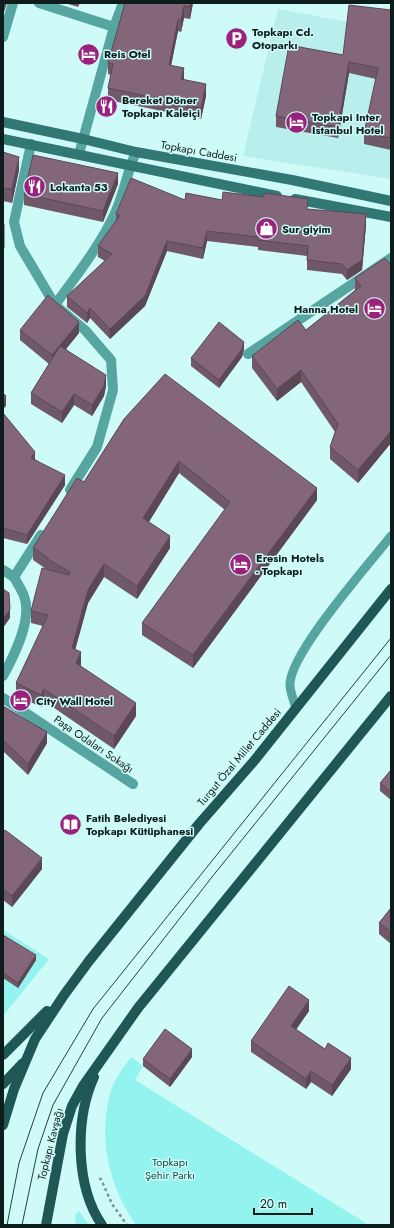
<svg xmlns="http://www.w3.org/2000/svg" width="394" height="1228" font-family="Jost,sans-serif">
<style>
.built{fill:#b8eeeb}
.green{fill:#93f3ee}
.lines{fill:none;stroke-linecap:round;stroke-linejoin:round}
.path{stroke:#779794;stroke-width:2.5;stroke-dasharray:3 3;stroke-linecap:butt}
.lane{stroke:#56a5a1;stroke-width:9}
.street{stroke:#56a5a1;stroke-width:10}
.secondary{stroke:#317875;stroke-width:10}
.primary{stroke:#1e5755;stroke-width:10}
.tram{stroke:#2a3f3e;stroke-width:1}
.wall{fill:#715868}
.shaded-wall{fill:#5c4755}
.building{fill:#836679;stroke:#5c4755}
.labels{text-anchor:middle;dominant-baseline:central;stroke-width:3;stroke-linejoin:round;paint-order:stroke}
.poi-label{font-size:11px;font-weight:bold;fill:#0c1d1c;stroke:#cefaf7;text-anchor:start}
.street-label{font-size:11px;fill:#0c1d1c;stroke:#cefaf7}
.park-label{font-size:11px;fill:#154e4c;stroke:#cefaf7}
</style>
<rect width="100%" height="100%" fill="#cefaf7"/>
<path class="built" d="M 278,9 L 391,30 L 391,179 L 243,156 Z"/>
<g class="green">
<path d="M 3,930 L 49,959 L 3,1016 Z"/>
<path d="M 131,1057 L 143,1066 L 135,1080 L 369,1225 L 136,1225 C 109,1185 98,1141 110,1094 C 113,1081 123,1068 131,1057 Z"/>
<path d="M 79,1211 L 89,1225 L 76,1225 L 75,1215 Z"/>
</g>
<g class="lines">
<path class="path" d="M 99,1179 L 101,1179 L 112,1204 L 127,1225"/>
<path class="lane" d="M 296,708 C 294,701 290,692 290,685 C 289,654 370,563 391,536"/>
<g class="street">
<path d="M 39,3 L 114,27"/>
<path d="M 3,37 L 13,3"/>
<path d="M 31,144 L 14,222 L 20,246 L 55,305 L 85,330 L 111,360 L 113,390 L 97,447 L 70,490"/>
<path d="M 79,154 L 114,27 L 123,3"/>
<path d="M 55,305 C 76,276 100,246 115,213 C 124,194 127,172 136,152"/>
<path d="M 248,354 L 391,258"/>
<path d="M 3,570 L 14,577"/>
<path d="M 14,577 L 41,535"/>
<path d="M 3,676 C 14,656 33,619 24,596 C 22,590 17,583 14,577"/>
<path d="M 3,698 L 133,784"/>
</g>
<g class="secondary">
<path d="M 3,122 L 83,139 L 136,152 L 292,180 L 391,201"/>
<path d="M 3,139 L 277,196"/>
<path d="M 295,199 L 391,217"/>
</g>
<g class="primary">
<path d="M 3,1055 L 47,1011"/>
<path d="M 94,1077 C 75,1119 75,1186 102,1225"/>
<path d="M 3,1084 L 23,1063"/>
<path d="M 3,1125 L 14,1089 L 35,1039 L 64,995 L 89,961 L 199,824 L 254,761 L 391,589"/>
<path d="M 46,1225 L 63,1134 L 72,1106 L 83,1086 L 138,1008 L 391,696"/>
</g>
<g class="tram">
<path d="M 7,1225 L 19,1163 L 43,1093 L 93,1009 L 391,638"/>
<path d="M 22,1225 L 38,1149 L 53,1105 L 102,1018 L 212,877 L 391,655"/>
</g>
</g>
<g class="wall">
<path d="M 65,3 L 80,3 L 78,7 Z"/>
<path d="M 125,3 L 193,3 L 190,19 L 184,18 L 181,32 L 178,31 L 171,65 L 184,79 L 206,96 L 201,119 L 108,100 L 108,88 L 111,75 L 108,74 L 108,63 Z"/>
<path d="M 391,10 L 391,150 L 364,144 L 364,133 L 376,79 L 349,73 L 338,138 L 276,127 L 276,116 L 343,55 Z"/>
<path d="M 3,152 L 19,170 L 12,203 L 3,201 Z"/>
<path d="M 118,184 L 103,222 L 24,205 L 24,194 Z"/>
<path d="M 185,200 L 222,200 L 308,209 L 366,225 L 362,270 L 347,280 L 342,274 L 307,270 L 307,256 L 258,250 L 258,247 L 207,241 L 203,259 L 167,251 L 145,306 L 110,339 L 90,318 L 87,323 L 67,307 L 67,296 L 105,261 L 98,257 L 98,246 L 116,221 L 116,214 Z"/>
<path d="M 3,222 L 4,225 L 4,261 L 3,261 Z"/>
<path d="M 391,265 L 391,443 L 358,483 L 330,459 L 330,447 L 335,432 L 301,382 L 277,401 L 252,368 L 252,356 L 306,330 L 355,290 L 355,278 Z"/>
<path d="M 20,330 L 79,333 L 66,349 L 106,386 L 104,396 L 92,416 L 74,405 L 62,423 L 31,404 L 31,393 L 49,364 L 20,340 Z"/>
<path d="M 244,349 L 242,357 L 219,388 L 191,366 L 191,358 Z"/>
<path d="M 3,413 L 35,459 L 65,485 L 27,544 L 3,538 Z"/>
<path d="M 124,419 L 317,500 L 193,668 L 142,635 L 142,623 L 225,510 L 179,473 L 149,522 L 170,548 L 137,599 L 104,577 L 88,603 L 75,650 L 81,665 L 80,666 L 136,716 L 114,749 L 44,701 L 41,707 L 16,695 L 16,683 L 43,626 L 31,623 L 31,611 L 46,569 L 33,560 L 33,548 L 84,482 Z"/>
<path d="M 3,706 L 47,743 L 28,775 L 3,751 Z"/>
<path d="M 391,770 L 391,800 L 380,791 L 380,783 Z"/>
<path d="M 3,832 L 42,869 L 12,907 L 3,900 Z"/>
<path d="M 391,908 L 391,944 L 379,934 L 379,923 Z"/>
<path d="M 3,935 L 36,960 L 18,988 L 3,978 Z"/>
<path d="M 309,1011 L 296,1029 L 351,1069 L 332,1096 L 311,1082 L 306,1089 L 251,1052 L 251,1041 Z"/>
<path d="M 192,1057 L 170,1087 L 143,1066 L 143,1059 Z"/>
</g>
<g class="shaded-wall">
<path d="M 3,3 L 7,3 L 3,15 Z"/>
<path d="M 191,3 L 193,3 L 190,19 L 190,7 Z"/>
<path d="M 184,6 L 184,18 L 181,32 L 181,20 Z"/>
<path d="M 178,20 L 178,31 L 169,76 L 169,65 Z"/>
<path d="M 349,62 L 349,73 L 338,138 L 338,127 Z"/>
<path d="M 184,68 L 184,80 L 181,79 Z"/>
<path d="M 206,84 L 206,96 L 201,119 L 201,108 Z"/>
<path d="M 19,157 L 19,170 L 12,203 L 12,189 Z"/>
<path d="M 118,173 L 118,184 L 103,222 L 103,211 Z"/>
<path d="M 366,214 L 366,225 L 362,270 L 347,280 L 347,270 Z"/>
<path d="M 207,231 L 207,241 L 203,259 L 203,248 Z"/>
<path d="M 167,241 L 167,251 L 145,306 L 110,339 L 110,329 Z"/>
<path d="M 90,308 L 90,318 L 87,323 L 87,313 Z"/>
<path d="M 79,322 L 79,333 L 52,366 L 52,355 Z"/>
<path d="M 244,342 L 244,349 L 242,357 L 219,388 L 219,380 Z"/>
<path d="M 301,370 L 301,382 L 277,401 L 277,389 Z"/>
<path d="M 106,375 L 106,386 L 104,396 L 92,416 L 92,405 Z"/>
<path d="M 74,394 L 74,405 L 62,423 L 62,412 Z"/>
<path d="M 6,396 L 6,406 L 3,409 L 3,400 Z"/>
<path d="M 391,431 L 391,443 L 358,483 L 358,470 Z"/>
<path d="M 35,452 L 35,461 L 31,458 Z"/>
<path d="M 179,461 L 179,473 L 143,531 L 143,518 Z"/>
<path d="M 65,475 L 65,485 L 27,544 L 27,535 Z"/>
<path d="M 317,488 L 317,500 L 193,668 L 193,655 Z"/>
<path d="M 170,536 L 170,548 L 137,599 L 137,586 Z"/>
<path d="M 104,564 L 104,577 L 88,603 L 72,661 L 72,648 L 88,590 Z"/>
<path d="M 10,609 L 10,618 L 3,628 L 3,619 Z"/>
<path d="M 81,652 L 81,665 L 76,675 L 76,663 Z"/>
<path d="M 44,689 L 44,701 L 41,707 L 41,695 Z"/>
<path d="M 136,703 L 136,716 L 114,749 L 114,736 Z"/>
<path d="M 47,732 L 47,743 L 28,775 L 28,764 Z"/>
<path d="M 42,858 L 42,869 L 12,907 L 12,896 Z"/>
<path d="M 36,955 L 36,960 L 18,988 L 18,983 Z"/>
<path d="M 309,1000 L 309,1011 L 291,1037 L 291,1026 Z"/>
<path d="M 192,1049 L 192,1057 L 170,1087 L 170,1079 Z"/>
<path d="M 351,1058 L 351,1069 L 332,1096 L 332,1085 Z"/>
<path d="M 311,1071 L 311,1082 L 306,1089 L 306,1079 Z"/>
</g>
<g class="building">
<path d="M 125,3 L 191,3 L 190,7 L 184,6 L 181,20 L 178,20 L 169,65 L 184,68 L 181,79 L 206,84 L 201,108 L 108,88 L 113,64 L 108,63 Z"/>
<path d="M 349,5 L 391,10 L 391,138 L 364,133 L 378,68 L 349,62 L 338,127 L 276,116 L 289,45 L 343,55 Z"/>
<path d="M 3,152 L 19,157 L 12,189 L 3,188 Z"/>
<path d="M 33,155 L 118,173 L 103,211 L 24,194 Z"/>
<path d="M 131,178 L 185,200 L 186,193 L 222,200 L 223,192 L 264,197 L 264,193 L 308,199 L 307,209 L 366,214 L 362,260 L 347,270 L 342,264 L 307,260 L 308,246 L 258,240 L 258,237 L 207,231 L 203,248 L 167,241 L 145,296 L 110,329 L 90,308 L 87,313 L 67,296 L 112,254 L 98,246 L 120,215 L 116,214 Z"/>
<path d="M 3,222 L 4,225 L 4,248 L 3,247 Z"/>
<path d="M 385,258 L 391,265 L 391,431 L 358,470 L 330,447 L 338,424 L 301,370 L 277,389 L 252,356 L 298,320 L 306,330 L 361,286 L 355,278 Z"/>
<path d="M 48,295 L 79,322 L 52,355 L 20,330 Z"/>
<path d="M 219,322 L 244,342 L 242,349 L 219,380 L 191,358 Z"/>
<path d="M 60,346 L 106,375 L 104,386 L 92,405 L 74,394 L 62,412 L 31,393 Z"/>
<path d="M 165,374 L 317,488 L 193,655 L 142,623 L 230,502 L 179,461 L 143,518 L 170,536 L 137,586 L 104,564 L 88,590 L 72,648 L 81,652 L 76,663 L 136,703 L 114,736 L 44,689 L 41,695 L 16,683 L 48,615 L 31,611 L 42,568 L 69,575 L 70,572 L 46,558 L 47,557 L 33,548 L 77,478 L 84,482 L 124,419 Z"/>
<path d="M 3,393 L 6,396 L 3,400 Z"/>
<path d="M 3,413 L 35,452 L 31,458 L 65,475 L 27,535 L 3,528 Z"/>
<path d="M 3,589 L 9,593 L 10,609 L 3,619 Z"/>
<path d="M 3,706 L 47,732 L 28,764 L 3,740 Z"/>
<path d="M 391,770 L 391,792 L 380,783 Z"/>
<path d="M 5,830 L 42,858 L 12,896 L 3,889 L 3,832 Z"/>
<path d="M 391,908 L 391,932 L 379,923 Z"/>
<path d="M 3,935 L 36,955 L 18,983 L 3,973 Z"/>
<path d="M 289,986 L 309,1000 L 291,1026 L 325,1049 L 328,1043 L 351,1058 L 332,1085 L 311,1071 L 306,1079 L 251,1041 Z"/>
<path d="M 165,1029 L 192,1049 L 170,1079 L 143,1059 Z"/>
</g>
<defs>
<symbol id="parking-disc" viewBox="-11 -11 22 22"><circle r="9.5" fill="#9a227c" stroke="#cefaf7"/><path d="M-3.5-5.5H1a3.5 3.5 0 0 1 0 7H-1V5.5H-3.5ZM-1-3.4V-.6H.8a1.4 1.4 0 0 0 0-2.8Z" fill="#fff"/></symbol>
<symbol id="hotel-disc" viewBox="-11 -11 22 22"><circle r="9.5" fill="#9a227c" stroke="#cefaf7"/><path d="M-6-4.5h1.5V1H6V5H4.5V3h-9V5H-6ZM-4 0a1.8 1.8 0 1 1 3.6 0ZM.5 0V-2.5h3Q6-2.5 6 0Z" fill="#fff"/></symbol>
<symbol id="restaurant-disc" viewBox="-11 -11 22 22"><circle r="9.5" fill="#9a227c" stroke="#cefaf7"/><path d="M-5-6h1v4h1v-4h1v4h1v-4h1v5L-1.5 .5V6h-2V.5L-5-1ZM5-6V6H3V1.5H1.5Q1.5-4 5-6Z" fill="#fff"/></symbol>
<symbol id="shop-disc" viewBox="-11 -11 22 22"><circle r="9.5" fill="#9a227c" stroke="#cefaf7"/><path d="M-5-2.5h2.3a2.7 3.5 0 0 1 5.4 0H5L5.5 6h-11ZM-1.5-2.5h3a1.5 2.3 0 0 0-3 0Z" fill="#fff"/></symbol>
<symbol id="library-disc" viewBox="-11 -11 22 22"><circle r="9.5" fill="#9a227c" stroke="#cefaf7"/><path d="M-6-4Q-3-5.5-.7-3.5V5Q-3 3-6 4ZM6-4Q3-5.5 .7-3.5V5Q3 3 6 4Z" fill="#fff"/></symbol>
</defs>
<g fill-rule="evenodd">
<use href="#parking-disc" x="224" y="26" width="25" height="25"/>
<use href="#hotel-disc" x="76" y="42" width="25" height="25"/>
<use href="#restaurant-disc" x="94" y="94" width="25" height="25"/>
<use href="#hotel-disc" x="284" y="110" width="25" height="25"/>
<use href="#restaurant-disc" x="22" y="174" width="25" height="25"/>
<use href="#shop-disc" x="254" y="216" width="25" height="25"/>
<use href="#hotel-disc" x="362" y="296" width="25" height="25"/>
<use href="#hotel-disc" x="228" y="552" width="25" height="25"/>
<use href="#hotel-disc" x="8" y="688" width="25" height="25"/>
<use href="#library-disc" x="58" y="812" width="25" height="25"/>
</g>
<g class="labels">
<g class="poi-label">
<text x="252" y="32">Topkapı Cd.<tspan x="252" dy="13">Otoparkı</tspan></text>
<text x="104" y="54">Reis Otel</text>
<text x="122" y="100">Bereket Döner<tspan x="122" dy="13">Topkapı Kaleiçi</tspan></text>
<text x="312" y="117">Topkapi Inter<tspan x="312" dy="13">Istanbul Hotel</tspan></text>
<text x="50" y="187">Lokanta 53</text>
<text x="282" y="229">Sur giyim</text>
<text x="358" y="309" text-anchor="end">Hanna Hotel</text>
<text x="256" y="558">Eresin Hotels<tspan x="256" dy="13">- Topkapı</tspan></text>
<text x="36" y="701">City Wall Hotel</text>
<text x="86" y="818">Fatih Belediyesi<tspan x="86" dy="13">Topkapı Kütüphanesi</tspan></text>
</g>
<g class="street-label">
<text transform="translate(199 151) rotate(10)">Topkapı Caddesi</text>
<text transform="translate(94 744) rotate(34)">Paşa Odaları Sokağı</text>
<text transform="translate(239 757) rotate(-50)">Turgut Özal Millet Caddesi</text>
<text transform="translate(50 1144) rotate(-76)">Topkapı Kavşağı</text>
</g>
<g class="park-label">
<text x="170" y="1162">Topkapı<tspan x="170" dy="13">Şehir Parkı</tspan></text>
</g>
</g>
<rect width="394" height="1228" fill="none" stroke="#0c1d1c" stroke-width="8"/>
<path d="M254 1208v6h58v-6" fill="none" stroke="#0c1d1c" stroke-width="2"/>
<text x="260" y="1208" font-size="12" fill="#0c1d1c" stroke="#cefaf7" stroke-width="3" paint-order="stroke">20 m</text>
</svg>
